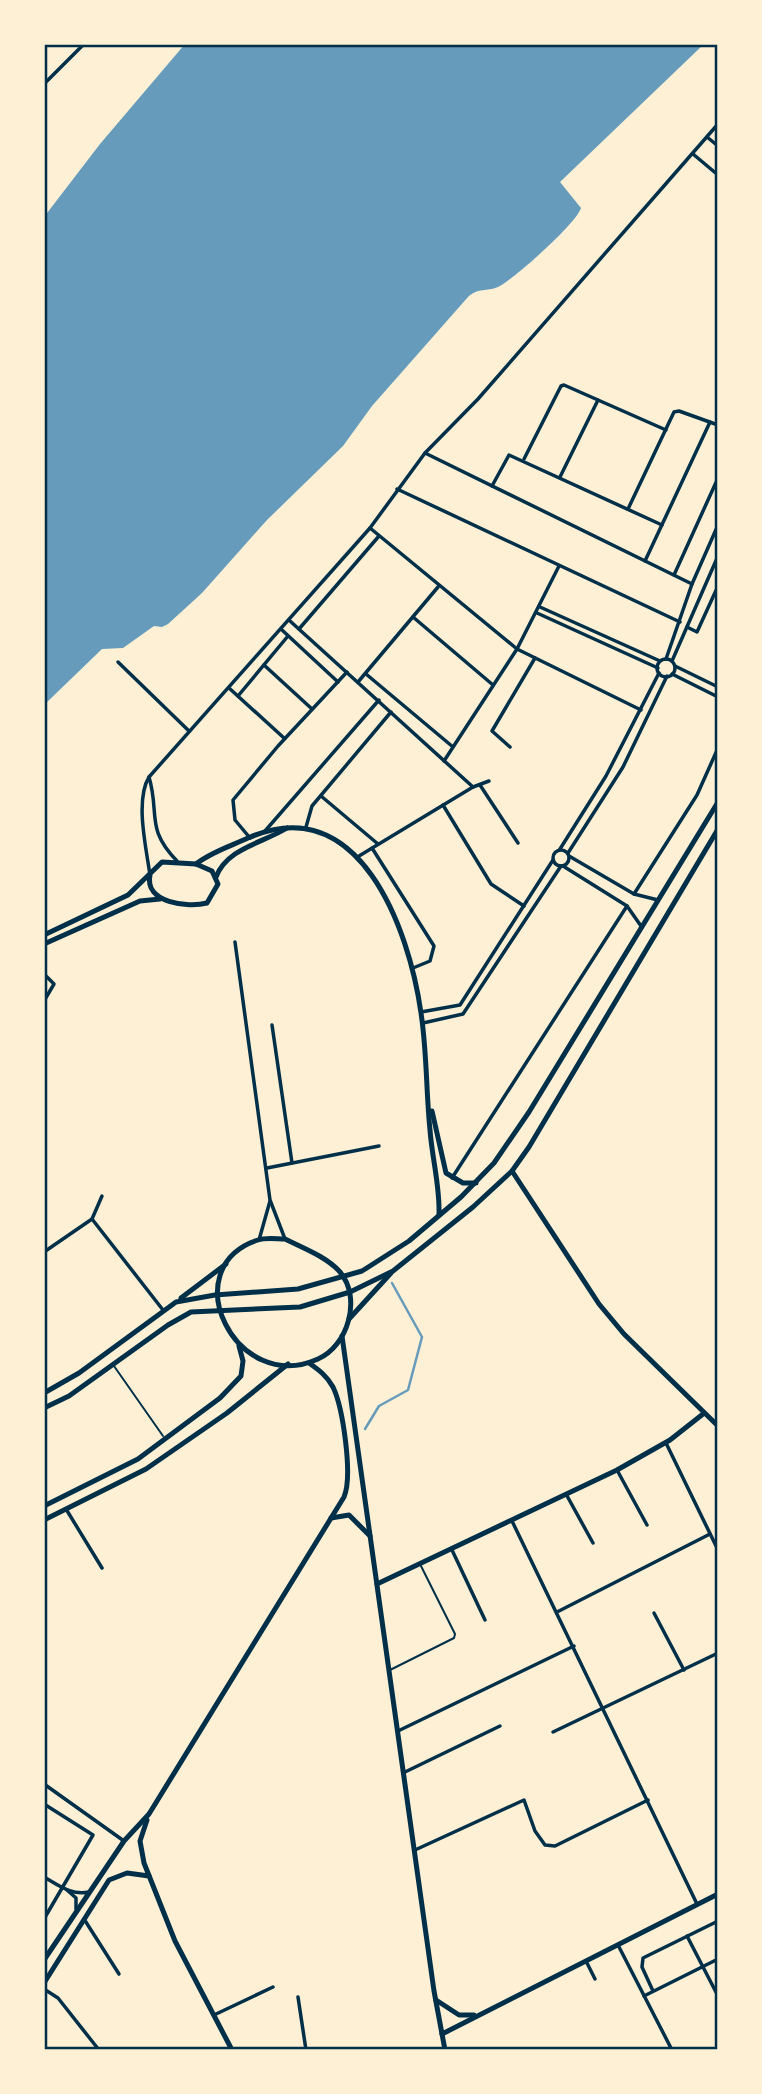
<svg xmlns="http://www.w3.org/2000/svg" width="762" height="2094" font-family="Rubik,sans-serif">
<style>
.water{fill:#669bbc}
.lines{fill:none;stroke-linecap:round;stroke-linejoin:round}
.stream{stroke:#669bbc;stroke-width:2.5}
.service{stroke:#003049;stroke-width:2}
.minor{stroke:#003049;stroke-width:3.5}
.tertiary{stroke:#003049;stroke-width:5}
.secondary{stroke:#003049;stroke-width:5}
.neatline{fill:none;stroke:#003049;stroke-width:2.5}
</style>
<rect width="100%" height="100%" fill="#fdf0d5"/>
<path class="water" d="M 185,44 L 704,44 L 560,182 L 581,208 C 576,224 514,279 498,287 C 486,292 479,287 468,297 L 372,406 L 343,446 L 267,520 L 202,593 L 168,624 L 162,627 L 154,626 L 123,648 L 102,649 L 44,705 L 44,217 L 100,144 Z"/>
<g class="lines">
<path class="stream" d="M 365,1429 L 379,1406 L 408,1390 L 422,1337 L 392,1283"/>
<g class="service">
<path d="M 114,1366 L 163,1436"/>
<path d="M 390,1670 L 454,1638 L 455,1634 L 421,1566"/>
</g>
<g class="minor">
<path d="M 44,84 L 84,44"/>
<path d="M 707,137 L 718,146"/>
<path d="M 693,154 L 718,175"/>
<path d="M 425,453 L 692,584"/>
<path d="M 524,459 L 561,386 L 564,385 L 666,430"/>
<path d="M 560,477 L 598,400"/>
<path d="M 492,486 L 509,455 L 662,525"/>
<path d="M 397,489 L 680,622"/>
<path d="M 628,509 L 674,412 L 679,411 L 718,425"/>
<path d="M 370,528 L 517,649 L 641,710"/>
<path d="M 645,561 L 710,422"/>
<path d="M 674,575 L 718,478"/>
<path d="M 540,607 L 660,661"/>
<path d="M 537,613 L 658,668"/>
<path d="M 413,617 L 493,685"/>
<path d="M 290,621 L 473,787"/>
<path d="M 687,627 L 697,632 L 718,586"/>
<path d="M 299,629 L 379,536"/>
<path d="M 282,630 L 338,682"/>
<path d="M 666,659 L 692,584 L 718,525"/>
<circle cx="666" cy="668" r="9"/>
<path d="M 672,661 L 718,556"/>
<path d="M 118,662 L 189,731"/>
<path d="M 264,665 L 312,709"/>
<path d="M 675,666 L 718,687"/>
<path d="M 366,674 L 453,747"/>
<path d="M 672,674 L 718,697"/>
<path d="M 358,682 L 438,587"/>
<path d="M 229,688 L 284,738"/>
<path d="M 238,696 L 288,636"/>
<path d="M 510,747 L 492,731 L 535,658"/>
<path d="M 444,761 L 517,649 L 559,566"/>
<path d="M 149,777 C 160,814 145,828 177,861"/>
<path d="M 480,785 L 518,843"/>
<path d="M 321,796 L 378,844"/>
<path d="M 443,805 L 491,884 L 524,906"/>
<path d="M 306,827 L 312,806 L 391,712"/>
<path d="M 265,831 L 379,700"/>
<path d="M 250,838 L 235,820 L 233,800 L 278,746 L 347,672"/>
<path d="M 372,848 L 434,946 L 430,961 L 413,968"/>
<path d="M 560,849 L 606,776 L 659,673"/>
<circle cx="561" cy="858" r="8"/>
<path d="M 568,853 L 623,767 L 667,676"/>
<path d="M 359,856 L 473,787 L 489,781"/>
<path d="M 569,856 L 634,894 L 658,900"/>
<path d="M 563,866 L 627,906 L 641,926"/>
<path d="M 150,875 C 146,847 135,800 149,777 L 370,528 L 425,453 L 478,399 L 718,124"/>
<path d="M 634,894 L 697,795 L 718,748"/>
<path d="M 235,942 L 270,1200 L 285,1239"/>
<path d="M 44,974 L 54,984 L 44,1001"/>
<path d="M 421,1012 L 460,1005 L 553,860"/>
<path d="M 423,1023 L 463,1014 L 561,866"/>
<path d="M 272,1025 L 292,1163"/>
<path d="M 267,1168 L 379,1146"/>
<path d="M 452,1178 L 627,906"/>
<path d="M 92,1219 L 163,1310"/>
<path d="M 259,1240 L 270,1201"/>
<path d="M 44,1252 L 92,1219 L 102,1196"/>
<path d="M 666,1443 L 718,1550"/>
<path d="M 617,1470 L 647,1525"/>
<path d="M 566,1494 L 593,1543"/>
<path d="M 66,1509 L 102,1568"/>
<path d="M 512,1521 L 697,1904"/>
<path d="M 452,1550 L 485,1620"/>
<path d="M 557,1612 L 710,1534"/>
<path d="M 654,1613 L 684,1670"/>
<path d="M 398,1731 L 574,1646"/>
<path d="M 553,1732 L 718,1653"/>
<path d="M 405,1772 L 500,1726"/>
<path d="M 44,1784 L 124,1841"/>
<path d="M 44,1804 L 93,1835 L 44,1919"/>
<path d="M 415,1850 L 524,1800 L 535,1831 L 545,1845 L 555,1846 L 648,1800"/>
<path d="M 44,1877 C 58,1885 72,1896 89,1892"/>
<path d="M 67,1890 L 76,1898 L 76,1909"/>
<path d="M 84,1919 L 119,1974"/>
<path d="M 687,1936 L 718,1996"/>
<path d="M 618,1945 L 672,2050"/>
<path d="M 586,1961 L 595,1979"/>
<path d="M 44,1989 L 58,1998 L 99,2050"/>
<path d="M 653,1991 L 642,1967 L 643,1958 L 718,1921"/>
<path d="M 644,1996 L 718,1959"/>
<path d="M 298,1997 L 306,2050"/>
<path d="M 214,2015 L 273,1987"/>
</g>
<g class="tertiary">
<path d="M 196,864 C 211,852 231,846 248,838 C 359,789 409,928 421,1013 C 427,1052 426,1091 430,1130 C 432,1158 440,1186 439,1214"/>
<path d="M 216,877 C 227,848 263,843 287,828"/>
<path d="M 44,935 L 128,895 L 162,862 L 196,864 L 212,871 L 218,884 L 207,903 C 188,908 144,903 150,875"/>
<path d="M 44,944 L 140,901 L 160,899"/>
<path d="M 432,1111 L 446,1173 L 463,1183 L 476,1183"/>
<path d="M 512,1171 L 599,1304 L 624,1334 L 718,1426"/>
<path d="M 377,1584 L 617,1470 L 670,1440 L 703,1414"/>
</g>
<g class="secondary">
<path d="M 285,1239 C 303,1248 327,1257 340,1272 C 362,1298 348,1346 318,1359 C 236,1396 173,1268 258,1240 C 266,1237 277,1239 285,1239 Z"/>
<path d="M 181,1298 L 226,1264"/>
<path d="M 349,1319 L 391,1273"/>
<path d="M 342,1336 L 434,1991 L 445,2050"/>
<path d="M 44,1393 L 79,1373 L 176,1302 L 215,1295 L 298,1289 L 362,1271 L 409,1241 L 461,1197 L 494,1163 L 529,1112 L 718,802"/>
<path d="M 44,1408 L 69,1396 L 168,1325 L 191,1312 L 300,1307 L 350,1292 L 393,1271 L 473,1207 L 512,1171 L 529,1147 L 718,829"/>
<path d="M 44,1506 L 138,1459 L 220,1398 L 241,1376 L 243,1361 L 239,1346"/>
<path d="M 331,1518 L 349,1515 L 370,1536"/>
<path d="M 44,1520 L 146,1469 L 227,1413 L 288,1364"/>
<path d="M 147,1820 L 140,1841 L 144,1863 L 175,1941 L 232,2050"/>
<path d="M 44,1960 L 124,1841 L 149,1814 L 344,1497 C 353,1476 343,1408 333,1387 C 327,1376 319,1370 309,1363"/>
<path d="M 44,1983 L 109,1880 L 127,1873 L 149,1876"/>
<path d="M 436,2000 L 459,2015 L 474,2015"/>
<path d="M 442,2034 L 718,1894"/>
</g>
</g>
<rect width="762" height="2094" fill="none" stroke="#fdf0d5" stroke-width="91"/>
<rect x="46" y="46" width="670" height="2002" class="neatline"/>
</svg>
